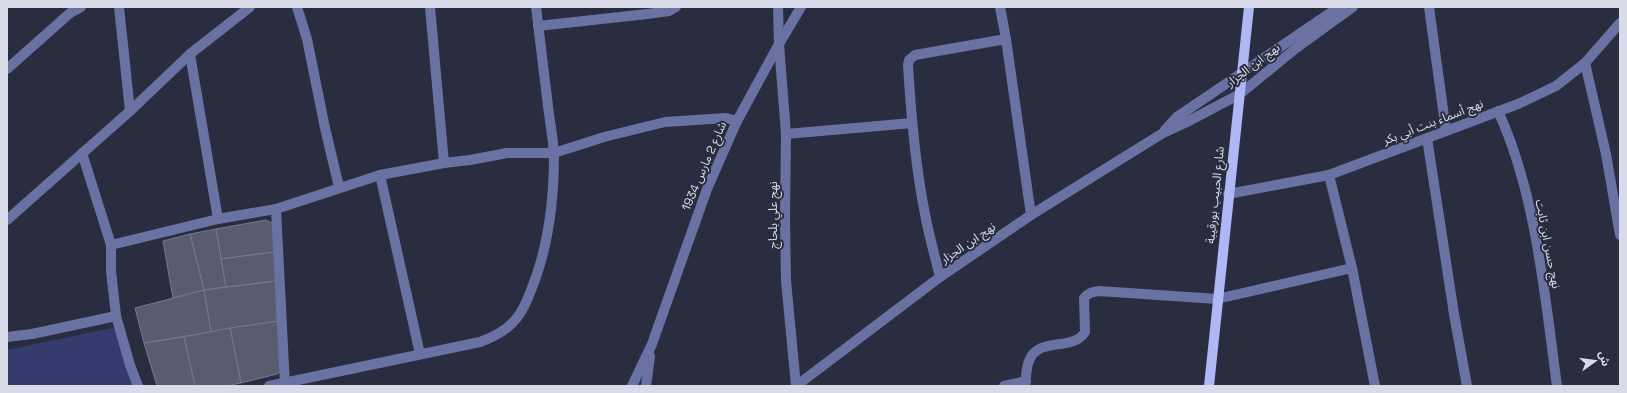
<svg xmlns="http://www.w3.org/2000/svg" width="1627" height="393" font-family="'Space Grotesk','Noto Sans Arabic',sans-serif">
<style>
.grass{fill:#363b6e}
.building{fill:#595c70;stroke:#767a8f}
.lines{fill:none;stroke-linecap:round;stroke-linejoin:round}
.minor{stroke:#6a72a4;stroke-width:10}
.major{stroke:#aeb8f6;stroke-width:10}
.labels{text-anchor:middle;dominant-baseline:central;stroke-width:4;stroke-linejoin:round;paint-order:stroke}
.street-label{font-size:12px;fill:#d9dce8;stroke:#2a2d3f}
</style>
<rect width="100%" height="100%" fill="#2a2d3f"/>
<path class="grass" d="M 117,327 L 136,386 L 7,386 L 7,350 Z"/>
<g class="building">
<path d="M 266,220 L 276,225 L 274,252 L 221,259 L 216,229 Z"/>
<path d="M 216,229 L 226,287 L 204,290 L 190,234 Z"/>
<path d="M 190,234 L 204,290 L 173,298 L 163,241 Z"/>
<path d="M 274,252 L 276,281 L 226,287 L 221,259 Z"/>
<path d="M 276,281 L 279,321 L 211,332 L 204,290 Z"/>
<path d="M 204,290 L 211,332 L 144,343 L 135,308 Z"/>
<path d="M 279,321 L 283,369 L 277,374 L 241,383 L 230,328 Z"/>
<path d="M 230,328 L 241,383 L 227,386 L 195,386 L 184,337 Z"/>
<path d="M 184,337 L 195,386 L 157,386 L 144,343 Z"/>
</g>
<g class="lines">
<g class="minor">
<path d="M 119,7 L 130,111"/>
<path d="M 297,7 L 307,39 L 325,128 L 339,187"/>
<path d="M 430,7 L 444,163"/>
<path d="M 778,7 L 779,44 L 786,134 L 785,218 L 786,281 L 796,386"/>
<path d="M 1000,7 L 1006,39 L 1031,215"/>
<path d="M 1429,7 L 1446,131"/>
<path d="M 538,26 L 647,14 L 669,11 L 676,7"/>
<path d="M 190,54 L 218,219"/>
<path d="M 1585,63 L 1606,154 L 1620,235"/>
<path d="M 7,69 L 70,13 L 81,7"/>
<path d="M 1498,111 C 1536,193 1545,297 1557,386"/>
<path d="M 1165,130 L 1177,117 L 1339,7"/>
<path d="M 786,134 L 912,123"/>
<path d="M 1427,138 L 1454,314 L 1467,386"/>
<path d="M 82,153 L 111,245 L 111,271 L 116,316 L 130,365 L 138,386"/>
<path d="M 380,175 L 420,354"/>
<path d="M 1329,175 L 1352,268 L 1375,386"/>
<path d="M 1228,194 L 1329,175 L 1518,104 L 1556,86 L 1585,63 L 1620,23"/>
<path d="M 276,209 L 285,386"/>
<path d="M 7,220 L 130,111 L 190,54 L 250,7"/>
<path d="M 111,245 L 218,219 L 276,209 L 380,175 L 444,163 L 470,160 L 507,153 L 554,153 L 604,137 L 665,122 L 726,118 L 737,121"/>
<path d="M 940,277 C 935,256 929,236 925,214 C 915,165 911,115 908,65 L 909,60 L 915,55 L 1006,39"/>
<path d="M 7,337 L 32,334 L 116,316"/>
<path d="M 269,386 L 480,342 C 517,329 523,312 536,277 C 550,237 554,196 554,154 C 553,139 550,122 548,106 C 544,73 540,40 536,7"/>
<path d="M 632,386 L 652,344 L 707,189 L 737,121 L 779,44 L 801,7"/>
<path d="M 646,386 L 650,356"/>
<path d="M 796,386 L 940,277 L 1031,215 L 1163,133 L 1185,123 L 1240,94 L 1295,49 L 1353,7"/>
<path d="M 1004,386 L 1026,381"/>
<path d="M 1025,386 C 1026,378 1026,368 1029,361 C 1038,336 1073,352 1085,332 L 1084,298 C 1088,293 1092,292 1099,291 L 1217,299 L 1352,268"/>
</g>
<path class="major" d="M 1209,386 L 1249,7"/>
</g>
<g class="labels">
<g class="street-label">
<text transform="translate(1253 65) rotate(-37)">نهج ابن الجزار</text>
<text transform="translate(1433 122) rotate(-21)">نهج أسماء بنت أبي بكر</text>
<text transform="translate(704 166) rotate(-67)">شارع 2 مارس 1934</text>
<text transform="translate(1215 195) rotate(-84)">شارع الحبيب بورقيبة</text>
<text transform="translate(773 215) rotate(-90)">نهج علي بلحاج</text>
<text transform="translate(968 243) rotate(-34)">نهج ابن الجزار</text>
<text transform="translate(1548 244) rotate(79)">نهج حسن ابن ثابت</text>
</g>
</g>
<rect width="1627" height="393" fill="none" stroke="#d9dce8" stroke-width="16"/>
<g transform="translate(1595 361) rotate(76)" stroke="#2a2d3f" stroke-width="3" paint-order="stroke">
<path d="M0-3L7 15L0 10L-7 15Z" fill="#d9dce8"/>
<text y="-6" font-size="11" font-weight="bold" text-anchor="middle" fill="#d9dce8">ش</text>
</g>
</svg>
